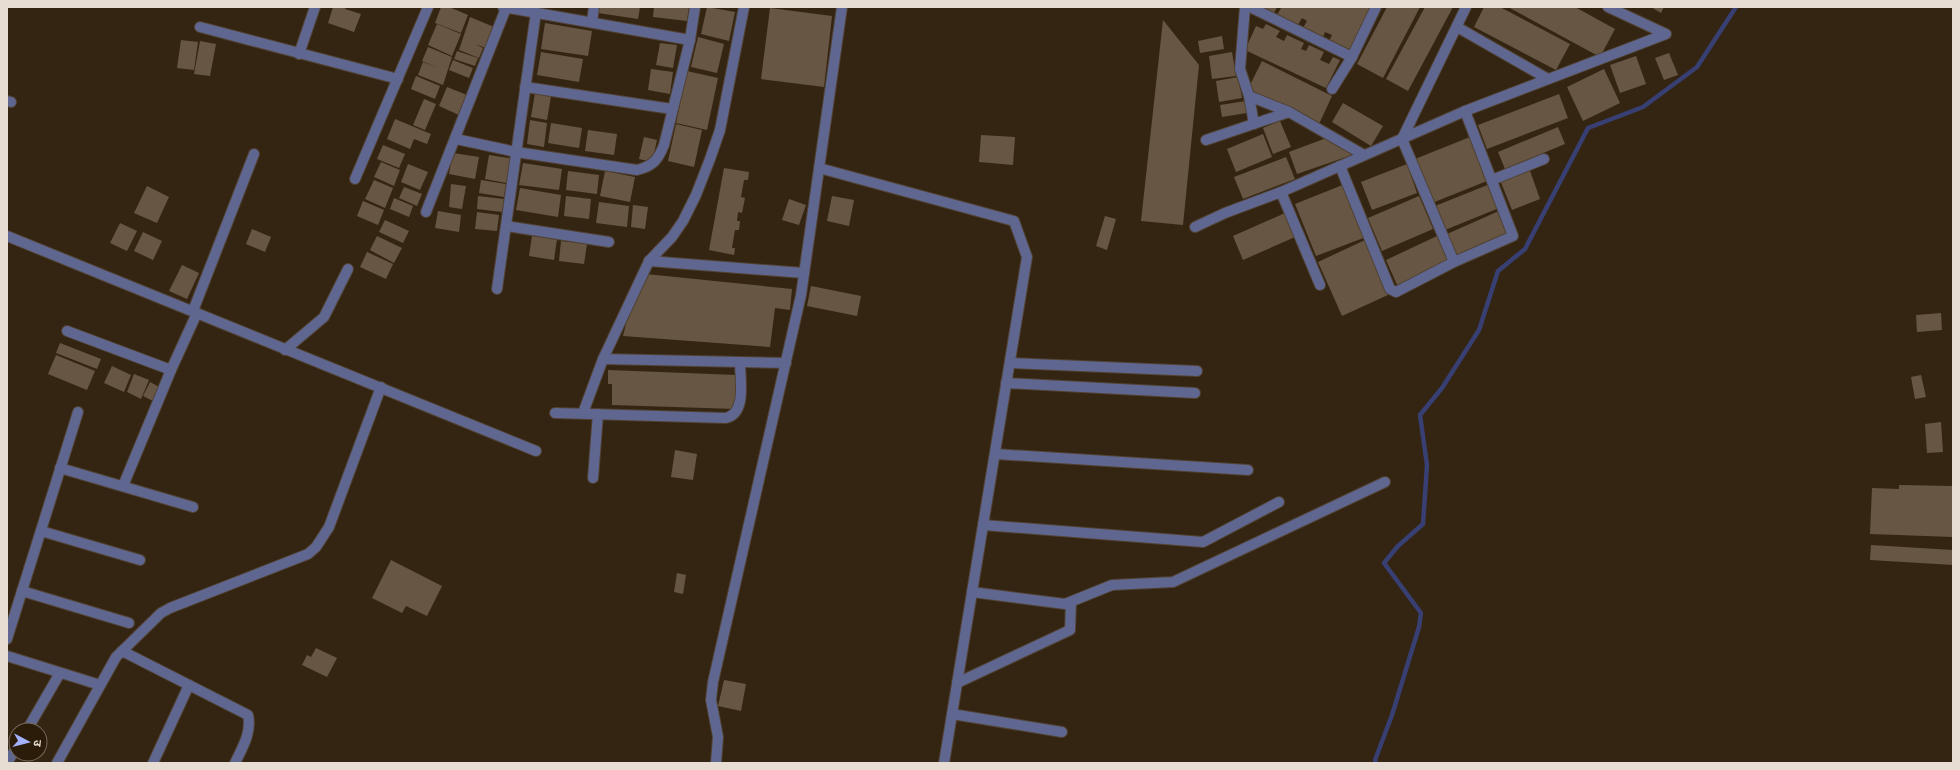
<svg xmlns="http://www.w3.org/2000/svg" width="1960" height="770" font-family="Overpass,'Noto Sans Devanagari',sans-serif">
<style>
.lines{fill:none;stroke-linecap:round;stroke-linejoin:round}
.stream{stroke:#383f72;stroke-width:4.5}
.building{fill:#675643}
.minor-casing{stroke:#514232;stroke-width:12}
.minor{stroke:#5f6690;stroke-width:10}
</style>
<rect width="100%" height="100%" fill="#342513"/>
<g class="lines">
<path class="stream" d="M 1376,763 L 1375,760 L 1392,715 L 1419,627 L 1421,613 L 1384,563 L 1398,546 L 1423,524 L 1427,465 L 1420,415 L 1442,388 L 1479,330 L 1498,271 L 1525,249 L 1588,128 L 1643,107 L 1697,67 L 1736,7"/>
</g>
<g class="building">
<path d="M 333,7 L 346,7 L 345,9 L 361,14 L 354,32 L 328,23 Z"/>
<path d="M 441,7 L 449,7 L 468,15 L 461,33 L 435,23 Z"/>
<path d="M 599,7 L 640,7 L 638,19 L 598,13 Z"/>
<path d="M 654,7 L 689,7 L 687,21 L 653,17 Z"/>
<path d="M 707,7 L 735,12 L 729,41 L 701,34 Z"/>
<path d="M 1261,7 L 1277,7 L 1274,13 Z"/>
<path d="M 1278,7 L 1373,7 L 1351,52 L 1329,41 L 1332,35 L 1325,32 L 1323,37 L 1303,28 L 1307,21 L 1302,18 L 1298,25 L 1277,15 L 1281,8 Z"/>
<path d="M 1387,7 L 1420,7 L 1383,78 L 1357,64 Z"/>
<path d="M 1425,7 L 1453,7 L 1408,91 L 1386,79 Z"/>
<path d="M 1484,7 L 1500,7 L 1570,44 L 1556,70 L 1474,27 Z"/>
<path d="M 1508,7 L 1575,7 L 1615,29 L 1600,57 Z"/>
<path d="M 1651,7 L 1664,7 L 1661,13 Z"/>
<path d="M 770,8 L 832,16 L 824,87 L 761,79 Z"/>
<path d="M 470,17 L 494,27 L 486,48 L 475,44 L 483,48 L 479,58 L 459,50 Z"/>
<path d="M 1163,20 L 1199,65 L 1183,225 L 1141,221 Z"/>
<path d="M 545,23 L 592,31 L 588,56 L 541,49 Z"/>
<path d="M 437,24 L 461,34 L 452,56 L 428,45 Z"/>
<path d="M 1266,24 L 1280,31 L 1276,37 L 1284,41 L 1287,35 L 1304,43 L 1301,49 L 1306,51 L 1309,45 L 1324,52 L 1320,60 L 1329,64 L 1333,57 L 1340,60 L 1326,88 L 1245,50 L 1256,26 L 1263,29 Z"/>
<path d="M 1222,36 L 1224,49 L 1200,53 L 1198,41 Z"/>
<path d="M 698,37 L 724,44 L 717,73 L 691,67 Z"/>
<path d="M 181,40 L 198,42 L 194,70 L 177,68 Z"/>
<path d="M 200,41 L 216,44 L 210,76 L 194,74 Z"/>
<path d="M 660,43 L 677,45 L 673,68 L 656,65 Z"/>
<path d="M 428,47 L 452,57 L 443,85 L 418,75 L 423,62 L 438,68 L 422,61 Z"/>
<path d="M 457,51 L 478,58 L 475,66 L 454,59 Z"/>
<path d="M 541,52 L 583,59 L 579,82 L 537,75 Z"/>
<path d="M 1232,52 L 1236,76 L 1212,79 L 1209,56 Z"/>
<path d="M 1669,53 L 1678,75 L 1664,80 L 1655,58 Z"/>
<path d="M 1636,56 L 1646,84 L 1620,93 L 1610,65 Z"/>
<path d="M 453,60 L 473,68 L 469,78 L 449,70 Z"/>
<path d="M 1262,61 L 1332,96 L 1319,124 L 1248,89 Z"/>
<path d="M 651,69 L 673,72 L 670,94 L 648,90 Z"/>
<path d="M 1604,69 L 1620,103 L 1583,121 L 1567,87 Z"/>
<path d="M 687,71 L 718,78 L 707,130 L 676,123 Z"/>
<path d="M 416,76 L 440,86 L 435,99 L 411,89 Z"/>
<path d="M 1238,77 L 1242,98 L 1219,102 L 1216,81 Z"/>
<path d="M 447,87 L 467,95 L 459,115 L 439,106 Z"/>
<path d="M 535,93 L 551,96 L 547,120 L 531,117 Z"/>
<path d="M 1559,94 L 1568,118 L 1487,149 L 1478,125 Z"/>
<path d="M 424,99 L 436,104 L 425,130 L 413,125 Z"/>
<path d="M 1246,101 L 1247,113 L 1222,117 L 1220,105 Z"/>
<path d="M 1343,103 L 1383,126 L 1371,146 L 1332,122 Z"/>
<path d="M 395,119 L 431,134 L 427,144 L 414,139 L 410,149 L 387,139 Z"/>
<path d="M 530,120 L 547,123 L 544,147 L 527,144 Z"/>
<path d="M 1280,121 L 1291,147 L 1273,154 L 1263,128 Z"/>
<path d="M 551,123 L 582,128 L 579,148 L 548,143 Z"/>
<path d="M 676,124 L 702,130 L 694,167 L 668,161 Z"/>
<path d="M 1558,127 L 1565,144 L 1505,169 L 1498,152 Z"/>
<path d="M 588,130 L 617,134 L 614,155 L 585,151 Z"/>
<path d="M 1263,134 L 1272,157 L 1236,172 L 1227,149 Z"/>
<path d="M 981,135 L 1015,137 L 1013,165 L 979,162 Z"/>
<path d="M 644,137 L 657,140 L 652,162 L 639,159 Z"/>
<path d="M 1329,137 L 1345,147 L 1352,155 L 1297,174 L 1289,152 Z"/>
<path d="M 1470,137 L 1487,181 L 1432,203 L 1415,159 Z"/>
<path d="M 383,145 L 405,154 L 399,168 L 377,159 Z"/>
<path d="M 453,153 L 479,157 L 475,179 L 449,174 Z"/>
<path d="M 489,155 L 515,159 L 511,184 L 485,179 Z"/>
<path d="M 1286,157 L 1295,179 L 1243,199 L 1234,177 Z"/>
<path d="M 381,162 L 400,170 L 394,186 L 374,177 Z"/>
<path d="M 523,163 L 562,169 L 559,190 L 519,185 Z"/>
<path d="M 408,164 L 428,172 L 420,190 L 401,182 Z"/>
<path d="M 1407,164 L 1417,193 L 1372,210 L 1361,182 Z"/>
<path d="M 724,168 L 749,172 L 748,180 L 744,180 L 741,197 L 745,198 L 742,213 L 738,212 L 737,221 L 740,221 L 739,230 L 735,230 L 732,248 L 735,248 L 734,255 L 709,250 Z"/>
<path d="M 1529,168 L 1540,199 L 1512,210 L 1500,180 Z"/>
<path d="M 568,171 L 599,175 L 597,194 L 566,190 Z"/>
<path d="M 605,171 L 635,177 L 630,202 L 600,196 Z"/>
<path d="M 374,180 L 393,188 L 385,208 L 365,199 Z"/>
<path d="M 481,180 L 506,184 L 504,197 L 479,193 Z"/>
<path d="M 451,184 L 466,186 L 462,209 L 449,207 Z"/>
<path d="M 1345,184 L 1366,237 L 1316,256 L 1295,204 Z"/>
<path d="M 1490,184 L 1499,208 L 1445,230 L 1435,206 Z"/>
<path d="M 147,186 L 169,197 L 157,223 L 134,213 Z"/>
<path d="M 404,187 L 422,194 L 417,206 L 399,198 Z"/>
<path d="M 520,188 L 561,195 L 558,217 L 516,210 Z"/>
<path d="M 478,196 L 504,199 L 502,212 L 477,209 Z"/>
<path d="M 566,196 L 591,199 L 589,219 L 564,216 Z"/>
<path d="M 832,196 L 854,200 L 849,226 L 827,221 Z"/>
<path d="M 1419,196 L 1433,229 L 1382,251 L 1368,218 Z"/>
<path d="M 394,198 L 413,206 L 409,217 L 390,209 Z"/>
<path d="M 789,199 L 806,205 L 799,225 L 782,220 Z"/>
<path d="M 363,201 L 384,210 L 378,225 L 357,216 Z"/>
<path d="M 599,202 L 629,206 L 627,227 L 596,223 Z"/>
<path d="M 633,205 L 648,207 L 645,229 L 631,227 Z"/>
<path d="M 438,211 L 461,215 L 459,232 L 435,228 Z"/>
<path d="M 1499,211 L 1509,235 L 1457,258 L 1447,234 Z"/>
<path d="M 477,212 L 499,215 L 497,231 L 475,229 Z"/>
<path d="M 1285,213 L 1295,237 L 1243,260 L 1233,236 Z"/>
<path d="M 1105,216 L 1116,219 L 1107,250 L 1096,246 Z"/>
<path d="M 385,220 L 409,231 L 403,243 L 379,232 Z"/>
<path d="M 120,223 L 137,231 L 127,251 L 110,243 Z"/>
<path d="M 252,229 L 271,237 L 265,252 L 246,244 Z"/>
<path d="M 143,232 L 162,241 L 153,260 L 134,251 Z"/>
<path d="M 377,236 L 402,248 L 394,263 L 370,250 Z"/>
<path d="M 532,236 L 557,239 L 554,260 L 529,256 Z"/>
<path d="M 1437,236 L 1449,263 L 1398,287 L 1386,260 Z"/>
<path d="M 1365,240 L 1390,294 L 1342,316 L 1318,262 Z"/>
<path d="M 561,241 L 587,244 L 584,264 L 559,261 Z"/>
<path d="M 367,252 L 393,264 L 386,279 L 360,267 Z"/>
<path d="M 182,265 L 199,273 L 187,299 L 169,291 Z"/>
<path d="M 646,274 L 792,289 L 790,310 L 775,308 L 770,347 L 623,336 L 628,316 Z"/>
<path d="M 811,286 L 861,296 L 857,316 L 807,306 Z"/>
<path d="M 1941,313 L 1942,330 L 1917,332 L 1916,315 Z"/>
<path d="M 60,343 L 101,359 L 97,369 L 56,353 Z"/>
<path d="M 56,355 L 95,371 L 87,390 L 48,374 Z"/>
<path d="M 112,366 L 131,375 L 124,392 L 104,383 Z"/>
<path d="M 608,370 L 737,375 L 736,409 L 612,405 L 612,384 L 608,384 Z"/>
<path d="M 134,374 L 149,380 L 141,399 L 127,392 Z"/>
<path d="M 1921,375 L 1926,397 L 1915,399 L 1911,377 Z"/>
<path d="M 150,382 L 161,388 L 155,402 L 143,396 Z"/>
<path d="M 1941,422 L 1943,452 L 1927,453 L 1925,424 Z"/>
<path d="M 675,450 L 697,454 L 693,480 L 671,477 Z"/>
<path d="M 1899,485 L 1953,486 L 1953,537 L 1870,534 L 1872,488 L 1899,489 Z"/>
<path d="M 1871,545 L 1953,550 L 1953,565 L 1870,560 Z"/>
<path d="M 391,560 L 442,586 L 427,616 L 406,606 L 402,613 L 372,598 Z"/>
<path d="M 677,573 L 686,575 L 683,594 L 674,592 Z"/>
<path d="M 316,648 L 337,658 L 327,677 L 302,665 L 307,655 L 311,657 Z"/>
<path d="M 724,680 L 746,684 L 741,711 L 718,706 Z"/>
</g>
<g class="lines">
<defs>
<g id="minor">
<path d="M 503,7 L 690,40"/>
<path d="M 1245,7 L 1240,69 L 1249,96 L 1254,124"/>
<path d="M 1250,7 L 1352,57 L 1376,7"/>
<path d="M 592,22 L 594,7"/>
<path d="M 200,27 L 398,79"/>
<path d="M 1457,27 L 1548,79"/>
<path d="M 299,54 L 315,7"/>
<path d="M 525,87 L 672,109"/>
<path d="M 1332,89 L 1352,57"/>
<path d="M 1249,96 L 1289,112 L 1364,155"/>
<path d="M 7,101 L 11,102"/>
<path d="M 456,139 L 516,152 L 637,170 C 653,166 658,160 664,145 L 690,40 L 695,7"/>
<path d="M 1206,140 L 1289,112"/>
<path d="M 1340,166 L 1390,289 L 1396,292 L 1454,262 L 1513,236 L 1465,111"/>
<path d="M 819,168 L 1014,221 L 1027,257 L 944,763"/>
<path d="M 355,179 L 428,7"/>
<path d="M 1492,180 L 1544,159"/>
<path d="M 1281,192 L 1320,285"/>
<path d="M 426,212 L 506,8"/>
<path d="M 506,226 L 609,242"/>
<path d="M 1195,227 L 1225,213 L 1281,192 L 1465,111 L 1666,34 L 1608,7"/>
<path d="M 7,236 L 536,451"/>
<path d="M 649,261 L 804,273"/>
<path d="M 1454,262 L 1402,139 L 1466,7"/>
<path d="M 497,289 L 536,12"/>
<path d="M 193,311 L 254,154"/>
<path d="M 67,331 L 171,370"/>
<path d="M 285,350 L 324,317 L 348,269"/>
<path d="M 603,359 L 786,363"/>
<path d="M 1010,363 L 1197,371"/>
<path d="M 1006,383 L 1195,393"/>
<path d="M 555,413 L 726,418 C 747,413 740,379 740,362"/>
<path d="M 583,413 L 603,359 L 649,261 L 672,237 L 683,221 L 696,195 L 710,159 L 720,130 L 744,7"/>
<path d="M 995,454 L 1248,470"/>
<path d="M 60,468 L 193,507"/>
<path d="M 593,478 L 598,414"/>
<path d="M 123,486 L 171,370 L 197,313"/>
<path d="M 983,525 L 1203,542 L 1279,502"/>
<path d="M 41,531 L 140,560"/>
<path d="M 22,591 L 129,623"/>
<path d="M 972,592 L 1065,604 L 1112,585 L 1173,582 L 1385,482"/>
<path d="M 7,639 L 78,412"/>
<path d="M 122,651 L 248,715 C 252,733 242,748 235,763"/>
<path d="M 7,656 L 100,685"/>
<path d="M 957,683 L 1070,630 L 1071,602"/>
<path d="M 952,714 L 1062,732"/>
<path d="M 27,730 L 60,673"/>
<path d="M 7,763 L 16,748"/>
<path d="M 57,763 L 116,657 L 161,613 L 170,608 L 308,554 L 316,547 L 329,527 L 381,387"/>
<path d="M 153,763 L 189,685"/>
<path d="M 716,763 L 718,737 L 711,700 L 713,682 L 801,295 L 842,7"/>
</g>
</defs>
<use href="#minor" class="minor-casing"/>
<use href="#minor" class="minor"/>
</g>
<rect width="1960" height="770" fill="none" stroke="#e7ddd2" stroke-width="16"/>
<g transform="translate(28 742) rotate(97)"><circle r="19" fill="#2a1c09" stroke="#766959"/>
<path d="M0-3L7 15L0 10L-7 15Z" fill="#a4b2fc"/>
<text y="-6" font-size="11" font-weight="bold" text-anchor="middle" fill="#e7ddd2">उ</text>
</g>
</svg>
